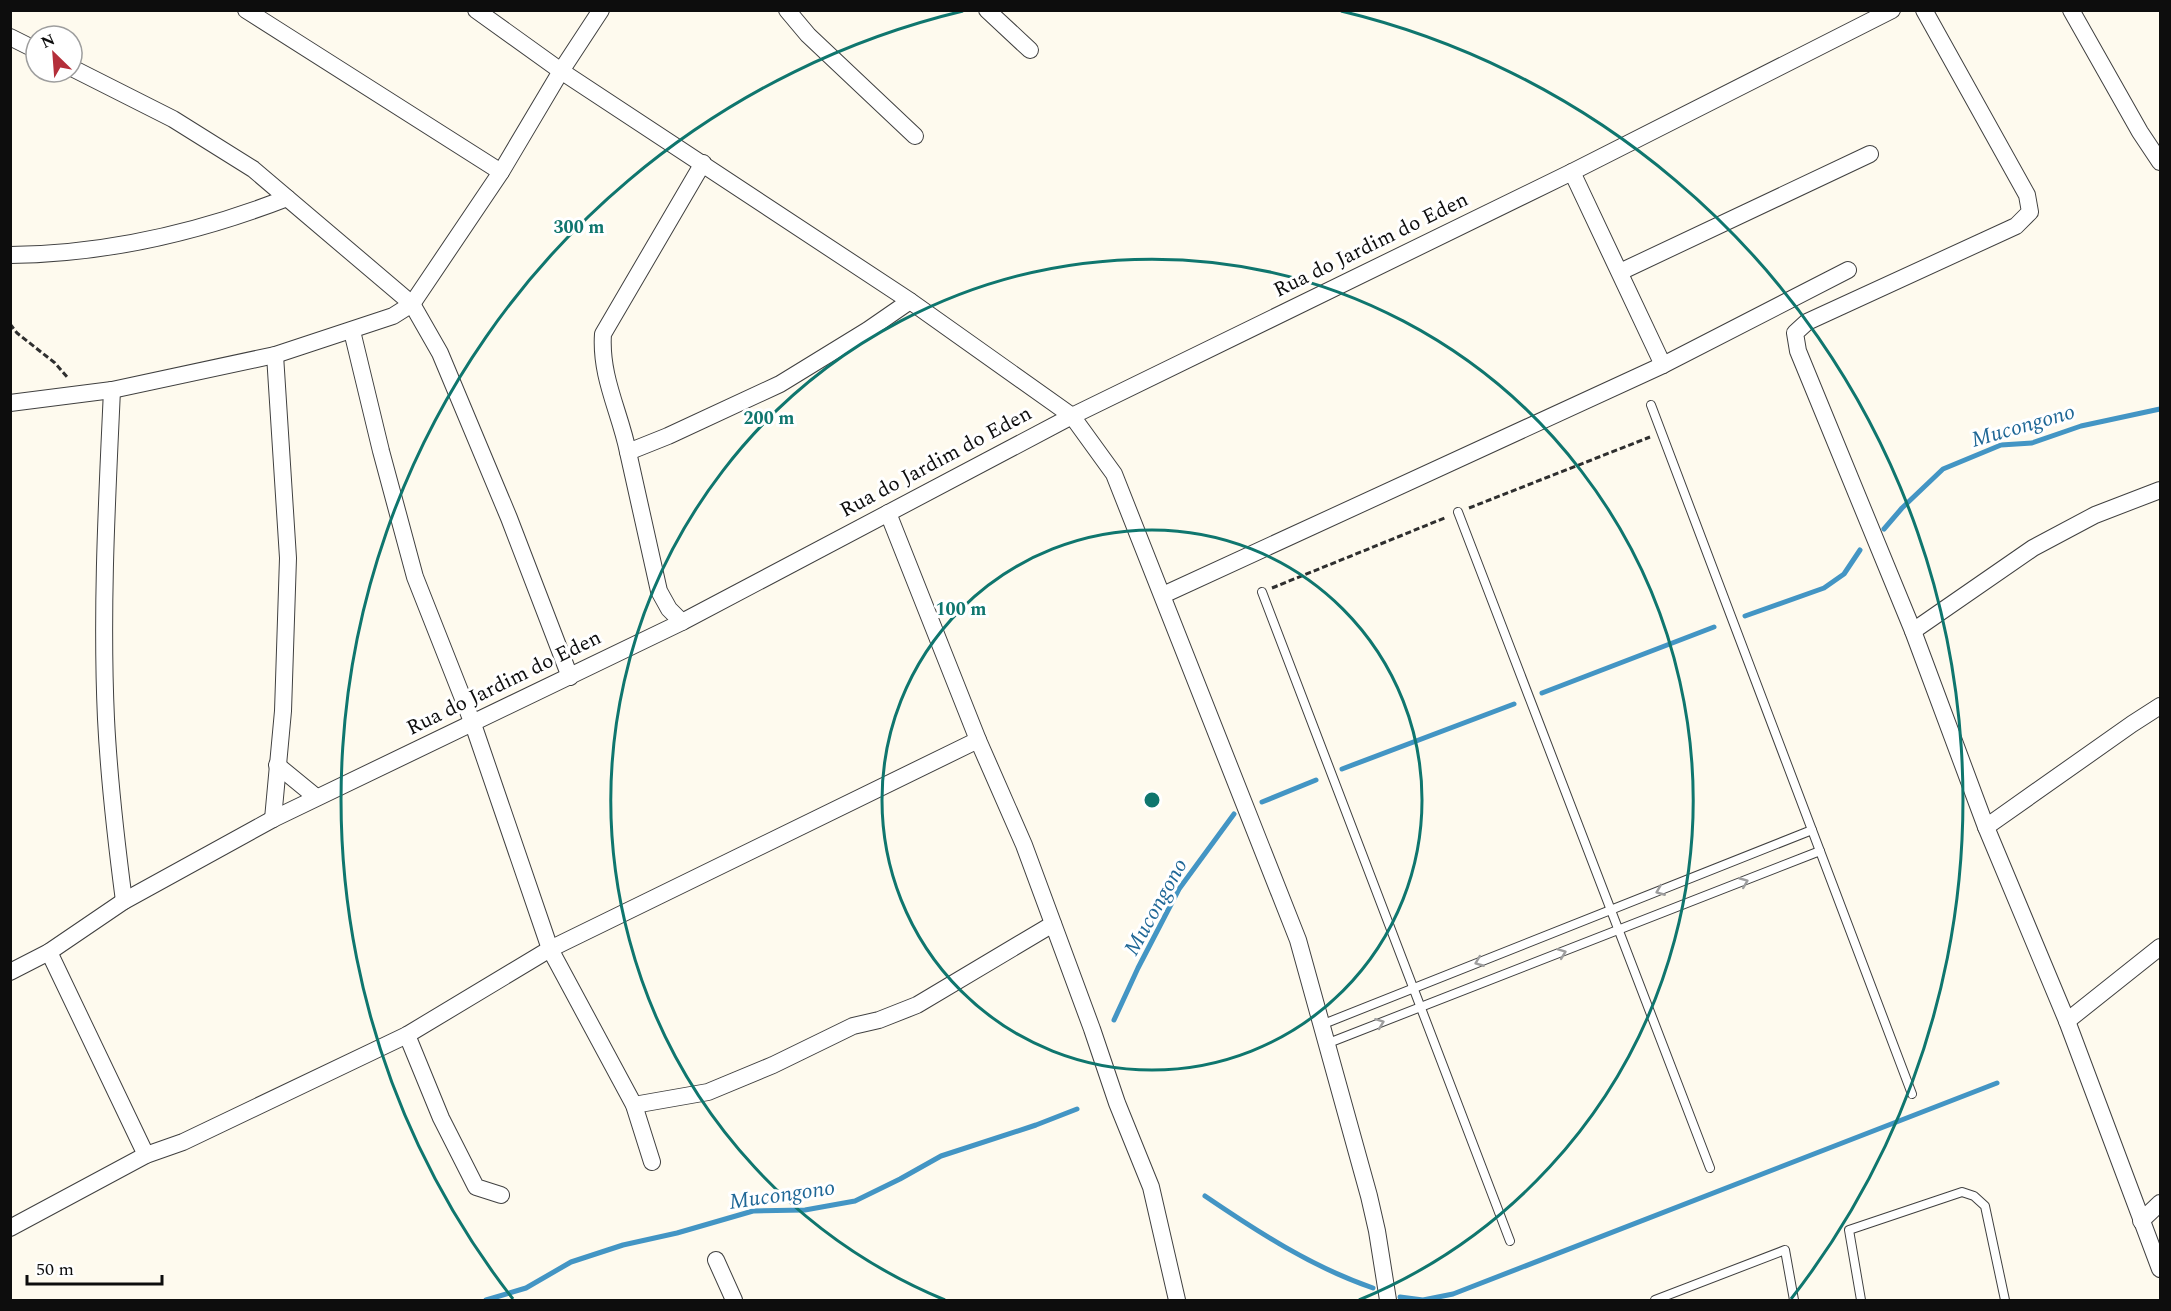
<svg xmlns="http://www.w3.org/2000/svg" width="2171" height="1311" font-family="Spectral,serif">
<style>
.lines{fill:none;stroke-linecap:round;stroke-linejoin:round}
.stream{stroke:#4395c4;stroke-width:5}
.lane-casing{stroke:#404040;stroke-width:10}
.street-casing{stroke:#404040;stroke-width:18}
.path{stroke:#2f2f2f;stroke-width:3;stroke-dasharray:6 3;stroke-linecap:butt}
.lane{stroke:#fff;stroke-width:8}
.street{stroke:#fff;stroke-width:16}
.oneway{stroke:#9e9e9e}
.ring{fill:none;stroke:#0f766e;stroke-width:3}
.labels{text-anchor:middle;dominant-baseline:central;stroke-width:6;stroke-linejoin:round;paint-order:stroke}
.street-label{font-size:21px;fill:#0d0d0d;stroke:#fff}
.water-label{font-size:22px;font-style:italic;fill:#1f6796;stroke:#fff}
.centre{fill:#0f766e;stroke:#fff;stroke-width:3}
.ring-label{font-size:18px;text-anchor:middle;font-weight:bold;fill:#0f766e;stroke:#fff;stroke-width:6;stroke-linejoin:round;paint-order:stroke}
</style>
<rect width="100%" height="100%" fill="#fefaee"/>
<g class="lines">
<g class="stream">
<path d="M 1884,529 L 1902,508 L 1943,469 L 2001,445 L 2032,443 L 2081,426 L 2160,409"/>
<path d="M 1745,616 L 1824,588 L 1844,574 L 1860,550"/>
<path d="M 1542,693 L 1714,627"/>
<path d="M 1342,769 L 1514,704"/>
<path d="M 1262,802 L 1316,780"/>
<path d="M 1114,1020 L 1138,968 L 1179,889 L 1234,814"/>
<path d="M 1205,1196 C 1258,1232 1312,1267 1373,1288"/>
<path d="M 1400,1297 L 1423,1300 L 1453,1294 L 1997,1083"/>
<path d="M 486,1300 L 526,1288 L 571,1262 L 623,1245 L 677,1233 L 753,1211 L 805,1210 L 855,1201 L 900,1179 L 941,1156 L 1036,1125 L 1077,1109"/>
</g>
<defs>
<g id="lane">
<path d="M 1651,405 L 1912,1094"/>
<path d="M 1458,512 L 1710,1168"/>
<path d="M 1262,592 L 1510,1241"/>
<path d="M 1321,1025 L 1812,830"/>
<path d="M 1326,1044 L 1820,851"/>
<path d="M 1655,1300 L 1785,1250 L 1794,1300"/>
<path d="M 1861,1300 L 1849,1230 L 1962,1192 L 1974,1196 L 1985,1206 L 2005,1300"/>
</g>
<g id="street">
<path d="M 246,10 L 501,172"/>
<path d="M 476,10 L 561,71 L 910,301 L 1072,416 L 1114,474 L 1298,940 L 1369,1196 L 1377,1231 L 1388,1300"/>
<path d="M 787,10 L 808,35 L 915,136"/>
<path d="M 987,10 L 1030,50"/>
<path d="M 1924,10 L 2027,195 L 2030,212 L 2016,226 L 1807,322 L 1795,333 L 1798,351 L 1913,631 L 1986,827 L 2067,1021 L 2160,1269"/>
<path d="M 2071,10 L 2140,132 L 2160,162"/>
<path d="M 10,37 L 36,50"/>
<path d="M 72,68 L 173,119 L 253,169 L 412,304 L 440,353 L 509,518 L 570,677"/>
<path d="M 703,163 L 603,334 C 600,377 620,412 628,452 L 668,436 L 780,384 L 868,330 L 910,301"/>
<path d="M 1572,172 L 1663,365"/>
<path d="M 10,255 C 107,254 197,233 287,198"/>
<path d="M 1620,272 L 1870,154"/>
<path d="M 352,331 L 381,451 L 415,577 L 473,724 L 550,949 L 634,1105 L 652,1162"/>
<path d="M 112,390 C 107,499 101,609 106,719 C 109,780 116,840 124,901"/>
<path d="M 10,403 L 112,390 L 275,355 L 393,316 L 412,304 L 501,172 L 561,71 L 601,10"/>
<path d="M 628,452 L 659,591 L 669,609 L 682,622"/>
<path d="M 888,513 L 978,740 L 1024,845 L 1092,1029 L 1117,1103 L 1151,1187 L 1177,1300"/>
<path d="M 1163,595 L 1663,365 L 1848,270"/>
<path d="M 1913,631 L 2033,548 L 2095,515 L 2160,490"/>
<path d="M 277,765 L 316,797"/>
<path d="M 273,819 L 283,711 L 288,558 L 275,355"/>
<path d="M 1986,827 L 2132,724 L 2160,706"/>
<path d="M 49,952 L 146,1155"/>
<path d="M 10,972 L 49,952 L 124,901 L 273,819 L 682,622 L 1072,416 L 1572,172 L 1892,10"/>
<path d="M 2067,1021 L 2160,947"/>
<path d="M 407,1035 L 441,1118 L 476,1187 L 501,1195"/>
<path d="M 634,1105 L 708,1092 L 773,1065 L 853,1026 L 879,1020 L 917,1005 L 1053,924"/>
<path d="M 2141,1221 L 2160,1203"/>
<path d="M 10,1228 L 146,1155 L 183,1142 L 407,1035 L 550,949 L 978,740"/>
<path d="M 716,1260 L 734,1300"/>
</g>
</defs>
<use href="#lane" class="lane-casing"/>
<use href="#street" class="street-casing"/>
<g class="path">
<path d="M 10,324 L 17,333 L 55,363 L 68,378"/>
<path d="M 1469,508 L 1650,437"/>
<path d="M 1272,588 L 1447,517"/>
</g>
<use href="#lane" class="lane"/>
<use href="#street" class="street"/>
</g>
<defs><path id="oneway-chevron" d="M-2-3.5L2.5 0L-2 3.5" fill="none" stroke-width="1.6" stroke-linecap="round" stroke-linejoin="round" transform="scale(1.5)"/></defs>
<g class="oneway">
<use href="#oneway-chevron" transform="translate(1744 882) rotate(-22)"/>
<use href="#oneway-chevron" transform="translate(1660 891) rotate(158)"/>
<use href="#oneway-chevron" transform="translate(1562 953) rotate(-21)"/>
<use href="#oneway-chevron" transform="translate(1479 962) rotate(158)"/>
<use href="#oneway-chevron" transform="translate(1380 1023) rotate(-21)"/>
</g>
<g class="ring">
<circle cx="1152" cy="800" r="270"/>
<path d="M945 1300A541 541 0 1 1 1359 1300"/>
<path d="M513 1299A811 811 0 0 1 963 11M1341 11A811 811 0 0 1 1791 1299"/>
</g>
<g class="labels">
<g class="street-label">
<text transform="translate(1371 245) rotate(-26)">Rua do Jardim do Eden</text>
<text transform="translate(936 462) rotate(-28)">Rua do Jardim do Eden</text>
<text transform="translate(504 683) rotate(-26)">Rua do Jardim do Eden</text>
</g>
<g class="water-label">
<text transform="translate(2023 426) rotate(-16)">Mucongono</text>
<text transform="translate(1156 907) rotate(-61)">Mucongono</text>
<text transform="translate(782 1195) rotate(-8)">Mucongono</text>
</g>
</g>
<circle cx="1152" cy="800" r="9" class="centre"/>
<g class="ring-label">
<text x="579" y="233">300 m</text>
<text x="769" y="424">200 m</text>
<text x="961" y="615">100 m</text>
</g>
<rect width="2171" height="1311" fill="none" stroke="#0d0d0d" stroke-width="24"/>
<g transform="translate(54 54) rotate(335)"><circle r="28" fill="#ffffff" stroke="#9e9e9e" stroke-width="1.5"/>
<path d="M0-4.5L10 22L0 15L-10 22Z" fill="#b42f3a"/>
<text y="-9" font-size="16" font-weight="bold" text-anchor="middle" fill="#0d0d0d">N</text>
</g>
<path d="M27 1275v9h135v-9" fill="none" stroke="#0d0d0d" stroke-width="3"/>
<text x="36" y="1275" font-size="18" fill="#0d0d0d" stroke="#ffffff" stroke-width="4.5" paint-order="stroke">50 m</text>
</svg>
